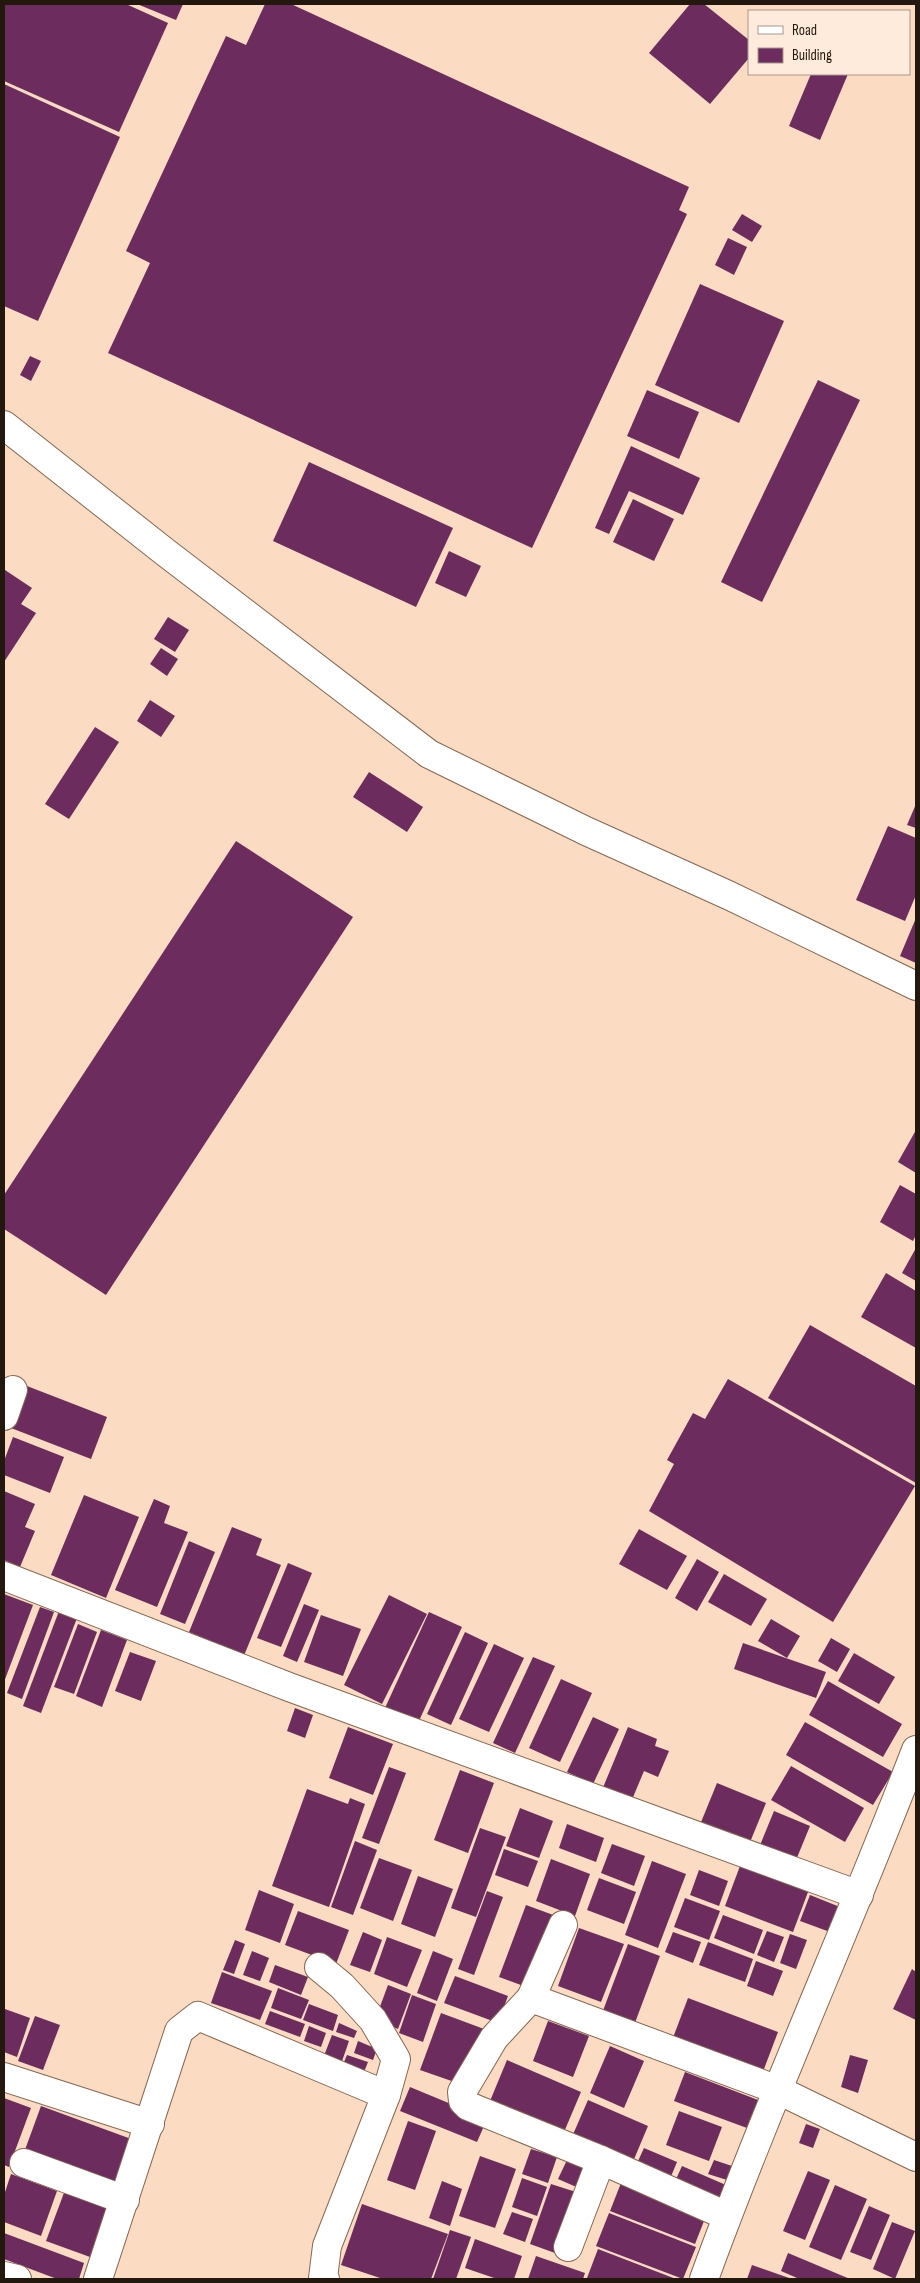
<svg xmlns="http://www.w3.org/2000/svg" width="920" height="2283" font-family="'Sofia Sans Condensed',sans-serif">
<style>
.building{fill:#6c2d5e}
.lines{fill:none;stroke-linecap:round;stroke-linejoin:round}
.minor-casing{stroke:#846852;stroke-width:30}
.tertiary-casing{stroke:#846852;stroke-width:30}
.minor{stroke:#fff;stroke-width:28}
.tertiary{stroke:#fff;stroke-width:28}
</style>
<rect width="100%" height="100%" fill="#fbdbc2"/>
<g class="building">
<path d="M 4,4 L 126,4 L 168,23 L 119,132 L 4,81 Z"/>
<path d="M 137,4 L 183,4 L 176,20 Z"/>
<path d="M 265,4 L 291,4 L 689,187 L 679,210 L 687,214 L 532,548 L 108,353 L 150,263 L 126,251 L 226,36 L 246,45 Z"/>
<path d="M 690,4 L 704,4 L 749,40 L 749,58 L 710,104 L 649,53 Z"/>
<path d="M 811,74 L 848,74 L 820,140 L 789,126 Z"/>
<path d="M 4,84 L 120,137 L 38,321 L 4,306 Z"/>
<path d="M 742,214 L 762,226 L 752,242 L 732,230 Z"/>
<path d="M 728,238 L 747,247 L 734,275 L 715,265 Z"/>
<path d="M 700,284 L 784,321 L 739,423 L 655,385 Z"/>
<path d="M 30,356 L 41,361 L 31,381 L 20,375 Z"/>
<path d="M 818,380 L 860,400 L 762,602 L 721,582 Z"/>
<path d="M 647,390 L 699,412 L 679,459 L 627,436 Z"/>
<path d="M 631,446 L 700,478 L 683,515 L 629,491 L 609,534 L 595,528 Z"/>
<path d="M 309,462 L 453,528 L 416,607 L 273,541 Z"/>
<path d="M 633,499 L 674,519 L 654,561 L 613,542 Z"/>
<path d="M 449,551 L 481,566 L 466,597 L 435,583 Z"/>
<path d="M 5,570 L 32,588 L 21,604 L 36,613 L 4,662 Z"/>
<path d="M 168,617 L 189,630 L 175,652 L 154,639 Z"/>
<path d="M 161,648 L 178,659 L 167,676 L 150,664 Z"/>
<path d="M 150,700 L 175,716 L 161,737 L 137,721 Z"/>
<path d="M 95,727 L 119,742 L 69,819 L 45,804 Z"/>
<path d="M 369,772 L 423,807 L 407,832 L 353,797 Z"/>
<path d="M 916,804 L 916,828 L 907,825 Z"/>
<path d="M 888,826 L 916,838 L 916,895 L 905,921 L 856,900 Z"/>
<path d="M 236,841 L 353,917 L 106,1295 L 4,1229 L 4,1195 Z"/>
<path d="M 916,918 L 916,963 L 900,956 Z"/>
<path d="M 916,1130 L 916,1173 L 898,1162 Z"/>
<path d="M 900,1185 L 916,1194 L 916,1235 L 913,1241 L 880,1222 Z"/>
<path d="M 916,1248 L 916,1281 L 902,1273 Z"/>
<path d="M 886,1273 L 916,1291 L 916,1348 L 861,1317 Z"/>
<path d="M 810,1325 L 916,1386 L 916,1483 L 768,1398 Z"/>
<path d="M 728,1379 L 915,1486 L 833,1622 L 649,1511 L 674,1464 L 667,1460 L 693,1413 L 705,1419 Z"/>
<path d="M 27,1386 L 107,1417 L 91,1459 L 11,1428 Z"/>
<path d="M 13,1437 L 64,1457 L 50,1493 L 4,1475 L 4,1461 Z"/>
<path d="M 4,1491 L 35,1504 L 25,1527 L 35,1531 L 20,1567 L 4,1560 Z"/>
<path d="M 84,1495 L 139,1517 L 106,1598 L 51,1575 Z"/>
<path d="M 154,1499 L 170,1506 L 164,1523 L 188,1532 L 157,1607 L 115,1590 Z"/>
<path d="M 232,1527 L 262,1539 L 256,1555 L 281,1565 L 243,1658 L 207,1643 L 208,1640 L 189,1632 Z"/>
<path d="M 639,1529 L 687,1556 L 667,1590 L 619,1564 Z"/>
<path d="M 189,1541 L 215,1552 L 185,1624 L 160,1614 Z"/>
<path d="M 697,1559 L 719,1572 L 697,1611 L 675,1598 Z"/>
<path d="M 288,1563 L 312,1573 L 281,1647 L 257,1638 Z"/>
<path d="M 724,1574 L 767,1599 L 751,1626 L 708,1602 Z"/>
<path d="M 4,1594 L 33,1605 L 4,1682 Z"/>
<path d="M 389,1595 L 427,1614 L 382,1704 L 344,1685 Z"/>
<path d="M 304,1604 L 319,1610 L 297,1662 L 283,1656 Z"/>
<path d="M 40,1607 L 54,1612 L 22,1699 L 7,1693 Z"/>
<path d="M 59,1611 L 77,1618 L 41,1713 L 23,1706 Z"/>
<path d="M 429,1612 L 462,1627 L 418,1723 L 385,1708 Z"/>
<path d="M 321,1615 L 361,1629 L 343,1676 L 304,1662 Z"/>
<path d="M 771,1619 L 800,1636 L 787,1658 L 758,1641 Z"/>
<path d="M 78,1624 L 97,1632 L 74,1694 L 54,1687 Z"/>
<path d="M 101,1630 L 127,1640 L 102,1707 L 76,1696 Z"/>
<path d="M 465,1632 L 488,1643 L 451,1725 L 427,1714 Z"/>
<path d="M 831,1638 L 850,1649 L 837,1672 L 818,1661 Z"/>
<path d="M 743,1643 L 826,1672 L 816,1698 L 734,1669 Z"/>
<path d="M 494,1644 L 524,1658 L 489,1732 L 459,1719 Z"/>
<path d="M 130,1652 L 156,1661 L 141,1701 L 115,1691 Z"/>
<path d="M 854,1653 L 895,1677 L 879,1704 L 838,1681 Z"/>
<path d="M 533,1657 L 555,1666 L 515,1753 L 493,1743 Z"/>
<path d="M 561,1679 L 592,1693 L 560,1762 L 529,1748 Z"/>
<path d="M 828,1681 L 902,1724 L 883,1757 L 809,1715 Z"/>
<path d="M 295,1708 L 313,1715 L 305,1738 L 287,1731 Z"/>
<path d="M 593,1717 L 619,1729 L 593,1784 L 567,1772 Z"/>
<path d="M 805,1722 L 893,1772 L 873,1805 L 786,1755 Z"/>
<path d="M 348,1727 L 393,1744 L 373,1795 L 329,1778 Z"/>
<path d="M 628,1727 L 657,1739 L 655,1746 L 669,1751 L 658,1777 L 644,1771 L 631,1802 L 602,1790 Z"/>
<path d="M 791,1766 L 864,1808 L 845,1842 L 771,1800 Z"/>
<path d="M 389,1767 L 406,1773 L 379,1844 L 362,1838 Z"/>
<path d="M 460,1770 L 494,1783 L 468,1853 L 434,1840 Z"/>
<path d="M 717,1783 L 766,1803 L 746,1852 L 697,1832 Z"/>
<path d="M 307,1789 L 348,1804 L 350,1798 L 365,1804 L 329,1907 L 272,1886 Z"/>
<path d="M 520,1808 L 553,1821 L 539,1858 L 506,1846 Z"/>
<path d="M 774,1811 L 810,1826 L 794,1865 L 758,1850 Z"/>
<path d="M 567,1824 L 604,1838 L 596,1862 L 559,1848 Z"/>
<path d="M 480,1828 L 506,1837 L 476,1917 L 451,1908 Z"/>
<path d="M 355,1841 L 377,1850 L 353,1915 L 331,1907 Z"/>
<path d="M 612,1844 L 645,1856 L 634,1886 L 601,1873 Z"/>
<path d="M 504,1849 L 538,1861 L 528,1887 L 495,1875 Z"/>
<path d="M 379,1858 L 412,1870 L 393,1921 L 360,1908 Z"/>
<path d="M 551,1859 L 590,1874 L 575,1916 L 536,1901 Z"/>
<path d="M 652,1861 L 686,1874 L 658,1948 L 625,1935 Z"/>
<path d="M 740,1866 L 808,1892 L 793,1932 L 725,1906 Z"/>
<path d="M 699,1870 L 728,1881 L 719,1906 L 690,1895 Z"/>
<path d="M 418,1876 L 453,1889 L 435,1937 L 401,1924 Z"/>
<path d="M 599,1878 L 636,1892 L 624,1924 L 587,1910 Z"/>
<path d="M 259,1890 L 294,1904 L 280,1943 L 245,1930 Z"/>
<path d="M 487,1891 L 503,1897 L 474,1975 L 458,1969 Z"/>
<path d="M 810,1895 L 840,1907 L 830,1932 L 800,1921 Z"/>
<path d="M 685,1898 L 720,1911 L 709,1940 L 674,1927 Z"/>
<path d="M 526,1905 L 556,1916 L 529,1988 L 499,1977 Z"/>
<path d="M 298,1911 L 349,1930 L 336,1964 L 285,1945 Z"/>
<path d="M 723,1915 L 763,1930 L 754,1954 L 714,1938 Z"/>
<path d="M 579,1928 L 624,1944 L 601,2002 L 558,1986 Z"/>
<path d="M 767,1931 L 784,1937 L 774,1962 L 757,1955 Z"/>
<path d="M 363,1932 L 382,1940 L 370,1972 L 350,1965 Z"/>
<path d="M 673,1932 L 701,1942 L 693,1963 L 665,1952 Z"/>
<path d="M 790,1934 L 807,1940 L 796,1969 L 780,1963 Z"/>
<path d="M 387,1937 L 422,1950 L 407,1987 L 374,1974 Z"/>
<path d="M 235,1940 L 245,1944 L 234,1974 L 223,1970 Z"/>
<path d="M 708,1942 L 753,1959 L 745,1982 L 699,1965 Z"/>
<path d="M 628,1944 L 660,1956 L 633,2028 L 601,2016 Z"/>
<path d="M 252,1951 L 269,1958 L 260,1981 L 243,1975 Z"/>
<path d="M 433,1951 L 453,1959 L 437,2001 L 417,1993 Z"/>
<path d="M 756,1961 L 783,1971 L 773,1996 L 747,1986 Z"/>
<path d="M 275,1965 L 308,1977 L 301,1995 L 269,1982 Z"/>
<path d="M 912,1969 L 916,1972 L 916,2020 L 893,2009 Z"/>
<path d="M 222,1972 L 272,1991 L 260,2020 L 211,2003 Z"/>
<path d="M 455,1976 L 508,1996 L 498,2023 L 444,2003 Z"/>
<path d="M 388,1985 L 411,1994 L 398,2029 L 375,2020 Z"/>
<path d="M 278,1988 L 309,2000 L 301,2019 L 271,2008 Z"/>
<path d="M 412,1995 L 436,2004 L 423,2042 L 399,2033 Z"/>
<path d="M 688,1998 L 778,2032 L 761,2077 L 671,2043 Z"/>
<path d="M 309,2004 L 338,2015 L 333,2031 L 303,2020 Z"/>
<path d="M 5,2009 L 30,2018 L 17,2057 L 4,2052 Z"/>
<path d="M 270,2011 L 305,2024 L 300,2037 L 265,2024 Z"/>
<path d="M 441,2013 L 484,2029 L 463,2085 L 420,2070 Z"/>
<path d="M 35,2016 L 60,2025 L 43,2070 L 18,2061 Z"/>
<path d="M 548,2021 L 589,2036 L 573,2077 L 533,2061 Z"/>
<path d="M 339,2023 L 357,2031 L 354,2038 L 336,2032 Z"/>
<path d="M 309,2026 L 326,2033 L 321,2047 L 304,2041 Z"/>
<path d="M 332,2035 L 349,2041 L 340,2067 L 322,2061 Z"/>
<path d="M 358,2041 L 377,2049 L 373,2060 L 354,2053 Z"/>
<path d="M 610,2046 L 644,2061 L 624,2108 L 590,2093 Z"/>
<path d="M 347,2055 L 368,2062 L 362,2077 L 341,2069 Z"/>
<path d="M 850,2055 L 868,2060 L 858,2093 L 841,2087 Z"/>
<path d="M 507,2060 L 581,2092 L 564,2132 L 490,2101 Z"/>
<path d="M 685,2072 L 766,2103 L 755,2131 L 674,2101 Z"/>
<path d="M 410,2087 L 487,2119 L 477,2142 L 400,2111 Z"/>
<path d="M 4,2098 L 31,2108 L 9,2167 L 4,2165 Z"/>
<path d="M 588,2100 L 648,2126 L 632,2164 L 571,2139 Z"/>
<path d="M 41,2106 L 134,2140 L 115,2192 L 22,2158 Z"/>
<path d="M 679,2111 L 722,2127 L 709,2161 L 666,2145 Z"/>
<path d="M 408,2121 L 436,2131 L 415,2190 L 387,2180 Z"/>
<path d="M 806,2124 L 820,2129 L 813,2148 L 799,2143 Z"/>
<path d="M 644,2148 L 677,2162 L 667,2186 L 633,2172 Z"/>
<path d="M 531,2149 L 557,2157 L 548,2183 L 522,2174 Z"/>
<path d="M 480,2156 L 516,2169 L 495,2228 L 459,2216 Z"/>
<path d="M 568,2158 L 590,2168 L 581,2189 L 558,2179 Z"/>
<path d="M 714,2160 L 732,2166 L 727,2180 L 708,2174 Z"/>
<path d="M 682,2166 L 726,2185 L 716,2207 L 672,2188 Z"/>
<path d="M 808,2171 L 830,2180 L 805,2240 L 783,2231 Z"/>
<path d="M 11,2174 L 57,2191 L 41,2236 L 4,2222 L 4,2195 Z"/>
<path d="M 522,2178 L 547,2187 L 537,2216 L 512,2207 Z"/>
<path d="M 442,2181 L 462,2189 L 450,2226 L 429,2218 Z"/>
<path d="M 68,2182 L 112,2198 L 90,2257 L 46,2241 Z"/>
<path d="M 621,2183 L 706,2216 L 695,2244 L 610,2211 Z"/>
<path d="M 551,2184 L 576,2192 L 555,2253 L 530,2244 Z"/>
<path d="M 835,2185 L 867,2199 L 841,2260 L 809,2247 Z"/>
<path d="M 362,2204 L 448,2234 L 431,2279 L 383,2279 L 341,2265 Z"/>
<path d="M 869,2206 L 890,2215 L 871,2260 L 850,2252 Z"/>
<path d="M 512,2212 L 533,2219 L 525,2242 L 503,2234 Z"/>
<path d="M 609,2213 L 696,2247 L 683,2279 L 596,2246 Z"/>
<path d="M 892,2222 L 915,2231 L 895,2279 L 873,2269 Z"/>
<path d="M 450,2230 L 471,2237 L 456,2279 L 433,2279 Z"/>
<path d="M 4,2233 L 84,2263 L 79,2279 L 57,2279 L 4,2259 Z"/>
<path d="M 475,2239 L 522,2256 L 514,2279 L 497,2279 L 465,2268 Z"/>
<path d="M 598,2249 L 676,2279 L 590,2279 L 587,2278 Z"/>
<path d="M 788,2253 L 850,2279 L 797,2279 L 797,2278 L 781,2271 Z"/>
<path d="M 536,2256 L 585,2273 L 583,2279 L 528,2279 Z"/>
<path d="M 752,2265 L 792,2279 L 747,2279 Z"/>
</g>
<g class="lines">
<defs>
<g id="minor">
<path d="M 4,1416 L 13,1390"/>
<path d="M 4,1576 L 289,1687 L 859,1895"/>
<path d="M 319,1967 L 342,1986 L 373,2020 L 396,2059 L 386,2095"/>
<path d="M 531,1998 L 563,1925"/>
<path d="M 4,2077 L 150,2124"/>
<path d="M 24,2163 L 125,2200"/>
<path d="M 727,2216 L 601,2160 L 468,2106 L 463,2101 L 462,2092 L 494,2038 L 531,1998 L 778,2090 L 916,2157"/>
<path d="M 568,2247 L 601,2160"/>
<path d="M 4,2276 L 17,2279"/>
<path d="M 98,2279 L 179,2031 L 198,2016 L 386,2095 L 327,2246 L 323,2278 L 325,2279"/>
<path d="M 704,2279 C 769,2101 848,1927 916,1750"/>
</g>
<path id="tertiary" d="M 4,425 L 165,552 L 429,754 L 586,831 L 728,895 L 916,986"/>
</defs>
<use href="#minor" class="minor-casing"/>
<use href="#tertiary" class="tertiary-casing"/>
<use href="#minor" class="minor"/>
<use href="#tertiary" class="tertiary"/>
</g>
<rect width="920" height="2283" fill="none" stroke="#23180e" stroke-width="10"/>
<rect x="748" y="10" width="162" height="65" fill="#ffebdc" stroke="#a7978a"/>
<rect x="758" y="26" width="25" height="8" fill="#ffffff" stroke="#a7978a"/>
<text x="792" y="35" font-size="15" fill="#23180e">Road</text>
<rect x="758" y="48" width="25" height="15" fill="#6c2d5e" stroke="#a7978a"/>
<text x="792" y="60" font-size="15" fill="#23180e">Building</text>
</svg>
